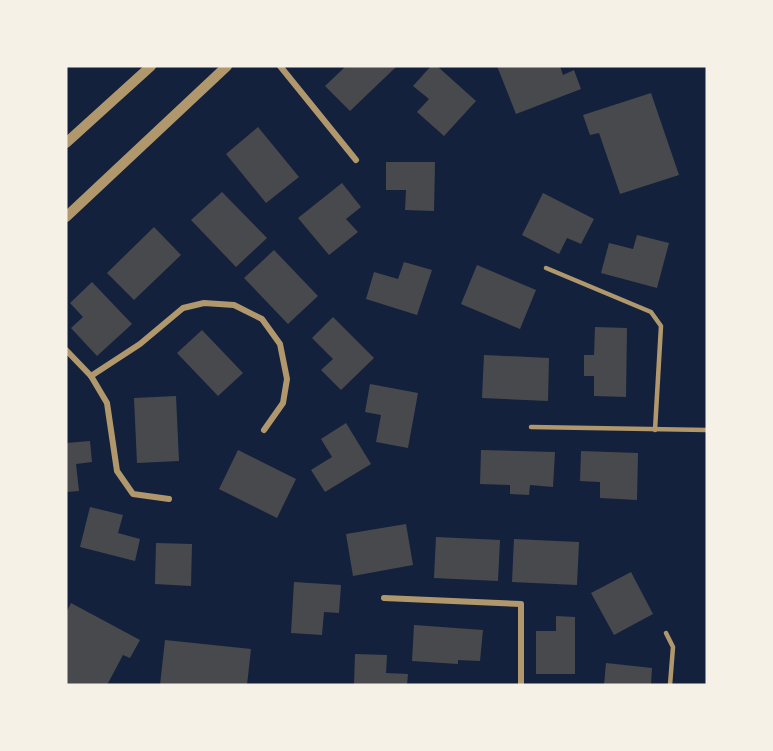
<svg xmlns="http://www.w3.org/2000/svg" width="773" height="751" font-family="Raleway,sans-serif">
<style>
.building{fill:#48494c}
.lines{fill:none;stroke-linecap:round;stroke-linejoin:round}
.service{stroke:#b1986c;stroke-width:4.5}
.minor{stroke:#b1986c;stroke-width:6}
.tertiary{stroke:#b1986c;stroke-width:10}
</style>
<rect width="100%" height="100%" fill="#14213d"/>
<g class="building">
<path d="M 346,66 L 397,66 L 350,111 L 325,86 Z"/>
<path d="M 431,66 L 437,66 L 476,101 L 444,136 L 417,112 L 429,99 L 413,86 Z"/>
<path d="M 497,66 L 560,66 L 563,75 L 574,70 L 581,89 L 516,114 Z"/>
<path d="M 651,93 L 679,175 L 620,194 L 599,133 L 590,135 L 583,115 Z"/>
<path d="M 258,127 L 299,177 L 266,203 L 226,154 Z"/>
<path d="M 386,162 L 435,162 L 434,211 L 405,210 L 406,190 L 386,190 Z"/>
<path d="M 342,183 L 361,207 L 346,219 L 358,232 L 329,255 L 298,218 Z"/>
<path d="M 222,192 L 267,238 L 236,267 L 191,220 Z"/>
<path d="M 543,193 L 594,219 L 581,244 L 567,238 L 559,254 L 522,235 Z"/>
<path d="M 154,227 L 181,255 L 134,300 L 107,273 Z"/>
<path d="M 637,235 L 669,243 L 657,288 L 601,273 L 609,243 L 633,249 Z"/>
<path d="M 274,250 L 318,296 L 288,324 L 244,278 Z"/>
<path d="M 404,262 L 432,270 L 417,315 L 366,299 L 374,272 L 398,279 Z"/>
<path d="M 477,265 L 536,290 L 520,329 L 461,304 Z"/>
<path d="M 92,282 L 132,324 L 97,356 L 71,328 L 83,317 L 70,303 Z"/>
<path d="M 333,317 L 374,358 L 341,390 L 321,370 L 333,359 L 312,338 Z"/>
<path d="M 595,327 L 627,328 L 626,397 L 594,396 L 594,376 L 584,376 L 584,355 L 594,355 Z"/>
<path d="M 202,330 L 243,373 L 218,396 L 177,353 Z"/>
<path d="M 484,355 L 549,358 L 548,401 L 482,398 Z"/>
<path d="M 370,384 L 418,393 L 408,448 L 376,442 L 381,415 L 365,412 Z"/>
<path d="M 176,396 L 179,461 L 137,463 L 134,398 Z"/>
<path d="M 346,423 L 371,464 L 325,492 L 311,470 L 332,457 L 321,439 Z"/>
<path d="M 90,441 L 92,462 L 76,464 L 79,491 L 66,492 L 66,443 Z"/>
<path d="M 238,450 L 296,479 L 277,518 L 219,489 Z"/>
<path d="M 481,450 L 555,452 L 553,487 L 530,485 L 529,495 L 510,494 L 510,485 L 480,484 Z"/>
<path d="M 581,451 L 638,453 L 637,500 L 600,498 L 600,482 L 580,481 Z"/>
<path d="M 90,507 L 123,515 L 118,533 L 140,539 L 135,561 L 80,547 Z"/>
<path d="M 406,524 L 413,565 L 353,576 L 346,534 Z"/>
<path d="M 436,537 L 500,540 L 498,581 L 434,578 Z"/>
<path d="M 514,539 L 579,542 L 577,585 L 512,582 Z"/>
<path d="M 156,543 L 192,544 L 191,586 L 155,584 Z"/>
<path d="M 631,572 L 653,614 L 614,635 L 591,593 Z"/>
<path d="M 294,582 L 341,585 L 339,613 L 324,612 L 322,635 L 291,633 Z"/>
<path d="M 71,603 L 140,640 L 130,658 L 123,655 L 107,685 L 66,685 L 66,613 Z"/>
<path d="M 556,616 L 575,617 L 575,674 L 536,674 L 536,631 L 556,631 Z"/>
<path d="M 414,625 L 483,630 L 480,661 L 458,660 L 458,664 L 412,661 Z"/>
<path d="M 165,640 L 251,649 L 247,685 L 160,685 Z"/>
<path d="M 355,654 L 387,655 L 386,673 L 408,674 L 407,685 L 354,685 Z"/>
<path d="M 606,663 L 652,668 L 651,685 L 604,685 Z"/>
</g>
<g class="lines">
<g class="service">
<path d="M 546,268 L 651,312 L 661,326 L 655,430"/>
<path d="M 531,427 L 707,430"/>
<path d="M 666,633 L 673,647 L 670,685"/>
</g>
<g class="minor">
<path d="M 280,66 L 356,160"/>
<path d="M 66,350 L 91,376 L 107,403 L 117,471 L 133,494 L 169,499"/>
<path d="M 91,376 L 140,344 L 183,308 L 204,303 L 234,305 L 262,319 L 280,344 L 287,379 L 283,403 L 264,430"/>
<path d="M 384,598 L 521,604 L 521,685"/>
</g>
<g class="tertiary">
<path d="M 66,143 L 151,66"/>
<path d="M 66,217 L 227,66"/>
</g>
</g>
<rect width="773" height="751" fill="none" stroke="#f6f1e7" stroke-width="135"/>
</svg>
